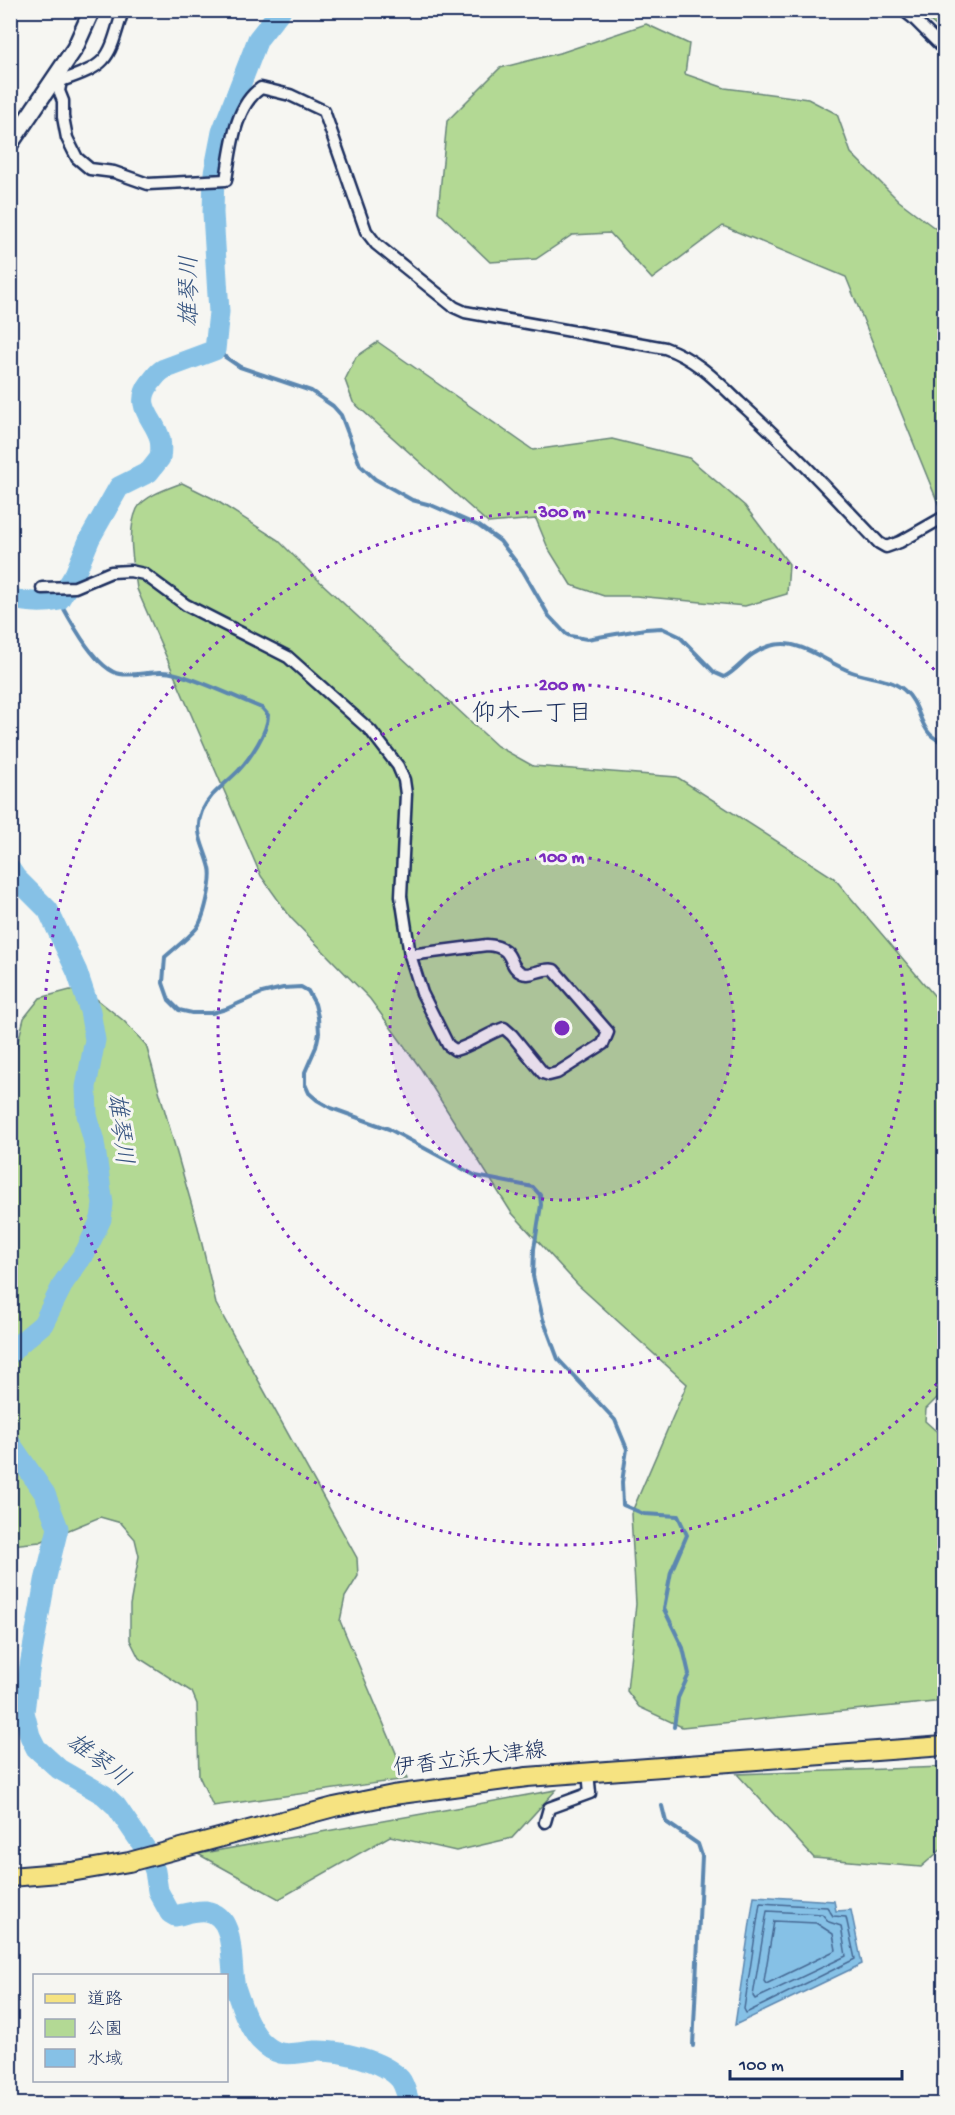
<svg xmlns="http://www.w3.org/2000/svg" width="955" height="2115" font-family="'Gochi Hand','Klee One',sans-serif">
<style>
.green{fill:#b3d994;stroke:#678479;stroke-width:1.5}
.water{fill:#86c1e6;stroke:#5b87b0;stroke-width:1.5}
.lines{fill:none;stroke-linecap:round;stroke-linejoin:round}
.shore{stroke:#466994;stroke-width:1.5}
.stream{stroke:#5b87b0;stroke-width:4}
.river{stroke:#86c1e6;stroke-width:21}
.minor-casing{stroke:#1b2f5e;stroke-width:15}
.secondary-casing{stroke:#1b2f5e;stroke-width:20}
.primary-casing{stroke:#1b2f5e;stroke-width:22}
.minor{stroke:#f6f6f2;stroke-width:10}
.secondary{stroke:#f6f6f2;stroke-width:15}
.primary{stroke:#f6e381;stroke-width:18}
.ring{fill:none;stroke:#7b2cbf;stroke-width:3;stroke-dasharray:3 6}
.labels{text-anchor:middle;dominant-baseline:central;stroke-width:6;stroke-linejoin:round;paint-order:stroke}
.street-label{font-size:22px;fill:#1b2f5e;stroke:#f6f6f2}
.water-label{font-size:24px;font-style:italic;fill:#365480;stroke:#f6f6f2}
.neighbourhood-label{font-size:24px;fill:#1b2f5e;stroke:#f6f6f2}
.centre{fill:#7b2cbf;stroke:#f6f6f2;stroke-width:3}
.ring-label{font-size:18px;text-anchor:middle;font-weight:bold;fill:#7b2cbf;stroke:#f6f6f2;stroke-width:6;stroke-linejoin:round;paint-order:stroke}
</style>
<rect width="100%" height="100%" fill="#f6f6f2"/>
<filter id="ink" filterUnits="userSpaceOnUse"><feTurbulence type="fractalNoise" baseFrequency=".0167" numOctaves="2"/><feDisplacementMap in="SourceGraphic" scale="12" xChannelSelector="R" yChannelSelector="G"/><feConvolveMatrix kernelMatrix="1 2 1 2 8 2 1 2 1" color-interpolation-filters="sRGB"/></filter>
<g filter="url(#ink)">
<g class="green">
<path d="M 918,11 L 944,11 L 944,34 L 942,31 Z"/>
<path d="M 646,24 L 689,44 L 685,74 L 725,88 L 808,99 L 837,114 L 851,153 L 899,201 L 944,235 L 944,506 L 940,508 L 846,277 L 723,226 L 652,279 L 610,233 L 572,235 L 536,259 L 490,262 L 438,212 L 447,121 L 500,68 L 563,52 Z"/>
<path d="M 378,342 L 533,450 L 612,439 L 689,458 L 745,506 L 789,564 L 787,594 L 745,606 L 636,596 L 604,596 L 571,585 L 548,548 L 536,519 L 488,523 L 353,402 L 345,380 L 356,357 Z"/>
<path d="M 182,483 L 214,499 L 278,540 L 314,576 L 497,746 L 533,766 L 677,777 L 834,878 L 944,1007 L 944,1391 L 926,1409 L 925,1421 L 944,1438 L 944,1701 L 682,1727 L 639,1707 L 627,1691 L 636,1604 L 631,1514 L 687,1384 L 578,1285 L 511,1212 L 421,1069 L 370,999 L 291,918 L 261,876 L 137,589 C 134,565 126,533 137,509 C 144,496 169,488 182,483 Z"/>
<path d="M 70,990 L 94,997 L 124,1021 L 146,1045 L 198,1227 L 216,1304 L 357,1558 L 358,1576 L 345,1597 L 340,1621 L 407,1779 L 213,1806 L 199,1776 L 197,1704 L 192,1692 L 139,1658 L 130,1640 L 130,1605 L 139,1556 L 135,1539 L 121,1523 L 100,1517 L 40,1542 L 11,1545 L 12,1066 L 24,1018 L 40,998 Z"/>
<path d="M 944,1767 L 944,1847 L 921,1867 L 814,1858 L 737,1774 Z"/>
<path d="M 556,1790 L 512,1838 L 456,1851 L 390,1836 L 279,1899 L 198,1854 Z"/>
</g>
<path class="water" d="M 754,1896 L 834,1901 L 836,1911 L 851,1910 L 862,1964 L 735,2025 Z"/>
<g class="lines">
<g class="shore">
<path d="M 760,1903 L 827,1907 L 833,1916 L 846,1917 L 855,1959 L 746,2013 L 744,2009 Z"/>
<path d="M 767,1911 L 822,1914 L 829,1922 L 841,1926 L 846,1956 L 755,1999 L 753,1996 Z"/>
<path d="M 774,1921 L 816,1923 L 833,1934 L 836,1950 L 766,1984 L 764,1981 Z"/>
</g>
<g class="stream">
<path d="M 215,350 L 240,367 L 311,391 L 333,406 L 341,415 L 360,465 L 375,479 L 412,500 L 431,505 L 479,526 L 500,541 L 523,571 L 549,616 L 566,634 L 570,636 L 587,639 L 645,629 L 662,628 L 679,636 L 715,673 L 724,677 C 736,671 742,661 753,654 C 792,628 817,659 852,672 C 868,678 890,678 904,690 C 919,703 918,720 929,733 C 933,738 940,741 944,744"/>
<path d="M 59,600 C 70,620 96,670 120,674 C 139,677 157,668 176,674 C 205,682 234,697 262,708 L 268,715 C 268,732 250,758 239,770 C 226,784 210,793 202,811 C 193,833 205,847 210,868 C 213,880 204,920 196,929 C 187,939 175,948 165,957 L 163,983 L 169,1000 L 179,1010 L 192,1013 L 212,1013 L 226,1009 L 262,993 L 283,988 L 301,987 L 308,991 L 315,1004 L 318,1017 L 319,1033 L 316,1047 L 305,1072 L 305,1084 L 309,1093 L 317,1100 L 331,1108 L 389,1129 L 476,1176 L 533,1187 L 540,1195 L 541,1205 L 534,1249 L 533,1276 L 543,1319 L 558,1359 L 615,1420 L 627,1449 L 622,1482 L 623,1505 L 644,1514 L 678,1516 L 687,1535 L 671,1572 L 664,1609 L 683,1648 L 689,1674 L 678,1698 L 674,1727"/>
<path d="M 662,1806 L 666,1822 L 698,1844 L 702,1856 L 693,2046"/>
</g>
<g class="river">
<path d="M 10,598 C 28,603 42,604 59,600 L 75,574 L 90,538 L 119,487 L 149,472 L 160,458 C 161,452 161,445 160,439 C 155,419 132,406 151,382 C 155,377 158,372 164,369 L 215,350 L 219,312 L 213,213 L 214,173 L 222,132 L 258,39 L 281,10"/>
<path d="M 10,869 L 16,878 L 48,910 L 77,972 L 90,1011 L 95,1040 L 86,1087 L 87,1115 L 94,1142 L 103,1204 L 101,1219 L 86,1251 L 64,1282 L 43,1324 L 18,1345 L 10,1354"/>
<path d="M 10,1443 L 45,1494 L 58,1528 L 45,1581 L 29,1671 L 24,1712 L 30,1736 L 36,1748 L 59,1769 L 104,1795 L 116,1806 L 149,1854 L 155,1871 L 158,1891 L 170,1913 L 175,1916 C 184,1914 196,1910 206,1911 C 238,1916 229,1964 235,1987 C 241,2005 247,2025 260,2040 C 279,2060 291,2053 315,2051 C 339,2050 383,2060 400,2079 C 405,2085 407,2097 410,2104"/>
</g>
<defs>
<g id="minor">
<path d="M 903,10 L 912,17 L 944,49"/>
<path d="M 61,81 L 59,91 L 63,101 L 63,117 L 67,138 L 77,158 L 90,169 L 114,172 L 148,184 L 226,180 C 231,150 234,106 261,88 L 290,95 L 324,111 L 366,231 L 376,244 L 454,307 L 465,312 L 665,348 C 696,359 716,380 739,402 C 788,446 833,495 879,543 L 886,547 L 900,542 L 944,517"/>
<path d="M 61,81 C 111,64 108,59 123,10"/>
<path d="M 42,588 L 75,587 L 111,572 L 130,571 L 144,574 L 186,605 L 288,657 L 371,731 L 398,766 L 404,780 L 406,794 L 401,896 L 410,955"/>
<path d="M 487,945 C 517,947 506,966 522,973 C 530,977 543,967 554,970 L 608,1032 L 603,1044 L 557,1073 L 549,1075 L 543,1073 L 512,1035 L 504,1028 C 487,1034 473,1045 455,1050 L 448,1045 L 422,993 L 410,955 Z"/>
<path d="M 545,1822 L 549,1808 L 590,1793 L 588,1772"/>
</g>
<path id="secondary" d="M 10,144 L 75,48 L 92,10"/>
<path id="primary" d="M 10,1877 L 71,1872 L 129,1862 L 334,1807 L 393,1795 L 527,1777 L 944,1746"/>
</defs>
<use href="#minor" class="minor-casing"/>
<use href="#secondary" class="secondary-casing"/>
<use href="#primary" class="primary-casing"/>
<use href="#minor" class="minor"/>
<use href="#secondary" class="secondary"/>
<use href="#primary" class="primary"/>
</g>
</g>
<circle cx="562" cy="1028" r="172" fill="#7b2cbf" fill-opacity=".12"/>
<g class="ring">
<circle cx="562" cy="1028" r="172"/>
<circle cx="562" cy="1028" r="344"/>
<path d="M943 1377A517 517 0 1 1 943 679"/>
</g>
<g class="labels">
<g class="street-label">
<text transform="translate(470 1761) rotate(-7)">伊香立浜大津線</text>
</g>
<g class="water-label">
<text transform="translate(191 291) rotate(-90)">雄琴川</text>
<text transform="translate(118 1129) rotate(83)">雄琴川</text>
<text transform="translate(97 1762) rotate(37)">雄琴川</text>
</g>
<g class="neighbourhood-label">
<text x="532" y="715">仰木一丁目</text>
</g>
</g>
<circle cx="562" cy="1028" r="9" class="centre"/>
<g class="ring-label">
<text x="562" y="517">300 m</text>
<text x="562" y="690">200 m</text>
<text x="562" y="862">100 m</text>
</g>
<rect width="955" height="2115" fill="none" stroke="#f6f6f2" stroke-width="36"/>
<rect x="18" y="18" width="919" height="2079" fill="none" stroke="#1b2f5e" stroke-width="2" filter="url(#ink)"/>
<rect x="33" y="1974" width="195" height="108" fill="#f6f6f2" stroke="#9ea6b7" stroke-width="1.5"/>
<rect x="45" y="1994" width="30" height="9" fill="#f6e381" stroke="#9ea6b7" stroke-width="1.5"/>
<text x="87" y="2004" font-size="18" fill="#1b2f5e">道路</text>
<rect x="45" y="2019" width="30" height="18" fill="#b3d994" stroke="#9ea6b7" stroke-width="1.5"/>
<text x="87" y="2034" font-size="18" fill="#1b2f5e">公園</text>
<rect x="45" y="2049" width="30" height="18" fill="#86c1e6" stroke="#9ea6b7" stroke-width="1.5"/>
<text x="87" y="2064" font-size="18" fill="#1b2f5e">水域</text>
<path d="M730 2070v9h172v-9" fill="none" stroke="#1b2f5e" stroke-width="3"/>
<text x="739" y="2070" font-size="18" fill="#1b2f5e" stroke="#f6f6f2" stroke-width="4.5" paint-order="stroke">100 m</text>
</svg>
